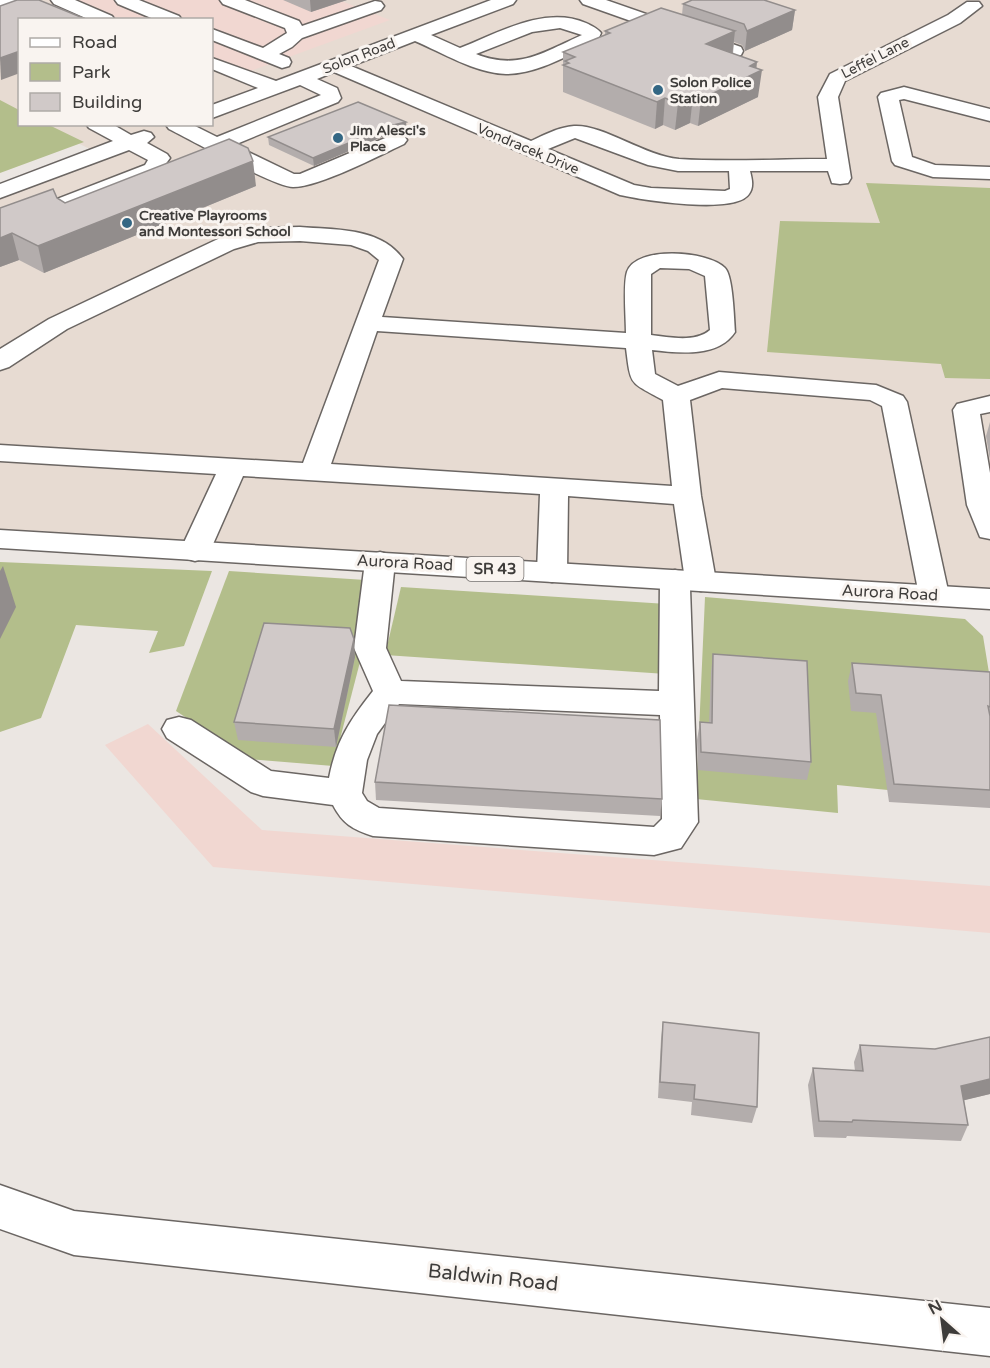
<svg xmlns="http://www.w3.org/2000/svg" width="990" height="1368" font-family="'Varela Round',sans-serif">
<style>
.built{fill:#e7dbd2}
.industrial{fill:#f1d7d1}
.green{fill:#b3be8b}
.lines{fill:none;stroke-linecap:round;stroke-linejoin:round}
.minor-casing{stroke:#6b6663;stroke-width:3}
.major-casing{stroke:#6b6663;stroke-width:3}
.minor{fill:#fff;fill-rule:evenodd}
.major{fill:#fff;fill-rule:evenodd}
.wall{fill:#b3adac}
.shaded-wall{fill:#928d8c}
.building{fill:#d0c9c8;stroke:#928d8c;stroke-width:1.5}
.poi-dot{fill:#346784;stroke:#f9f4f0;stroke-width:2}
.labels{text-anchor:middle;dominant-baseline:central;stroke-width:6;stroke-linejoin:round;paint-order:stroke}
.far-street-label{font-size:14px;fill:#3e3c3a;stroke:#f9f4f0}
.far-poi-label{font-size:14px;font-weight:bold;fill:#3e3c3a;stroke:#f9f4f0;text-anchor:start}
.shield{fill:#f9f4f0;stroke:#767371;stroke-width:1.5}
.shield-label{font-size:15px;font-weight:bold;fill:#3e3c3a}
.street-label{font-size:16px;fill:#3e3c3a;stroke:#f9f4f0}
.near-street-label{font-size:20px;fill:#3e3c3a;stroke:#f9f4f0}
</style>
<rect width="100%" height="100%" fill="#ebe6e2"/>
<path class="built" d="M 0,0 L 990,0 L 990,599 L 0,539 L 0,191 L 98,153 L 41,125 L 212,124 L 212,20 L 20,20 L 19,114 L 0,104 Z"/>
<g class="industrial">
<path d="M 48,0 L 339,0 L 390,20 L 234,77 L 212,67 L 212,20 L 95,19 Z"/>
<path d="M 148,724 L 262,830 L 990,886 L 990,933 L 213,867 L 105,745 Z"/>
</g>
<g class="green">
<path d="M 0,100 L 19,110 L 20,124 L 49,125 L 84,142 L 0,173 Z"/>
<path d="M 866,183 L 990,188 L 990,379 L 945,378 L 941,364 L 767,352 L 780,221 L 880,223 Z"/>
<path d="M 0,562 L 212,571 L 184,646 L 149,653 L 158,631 L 76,625 L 41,718 L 0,732 Z"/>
<path d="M 229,571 L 381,581 L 333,766 L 249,759 L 176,711 Z"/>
<path d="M 401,587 L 667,604 L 666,674 L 385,655 Z"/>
<path d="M 705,597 L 965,619 L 983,636 L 990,679 L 990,800 L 837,785 L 838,813 L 696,799 Z"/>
</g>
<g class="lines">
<defs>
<g id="minor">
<path d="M 0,0 L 22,0 L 19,4 L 0,9 Z"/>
<path d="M 51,0 L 75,0 L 112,16 L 115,20 L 90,20 L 54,4 Z"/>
<path d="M 115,0 L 139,0 L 179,16 L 182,20 L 156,20 L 118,4 Z"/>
<path d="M 220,0 L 245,0 L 299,21 L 302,26 L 375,1 L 381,2 L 384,6 L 381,10 L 302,38 L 292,47 L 279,54 L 289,58 L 291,62 L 289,66 L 282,68 L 212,40 L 212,29 L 263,48 L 287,33 L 285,28 L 223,4 Z"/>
<path d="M 491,0 L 516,0 L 513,4 L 431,35 L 460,48 C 498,33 545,5 586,23 C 592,26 597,28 601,33 L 597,42 C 570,54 538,74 506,74 C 475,73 443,53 415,41 L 351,66 L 531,141 C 544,135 559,127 574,126 C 602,124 645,156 679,159 C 728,162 778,159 827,159 L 818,97 L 830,74 L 948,15 L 967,2 L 979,2 L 982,6 L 960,23 L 845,81 L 838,97 L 851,178 L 848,183 L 840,184 L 832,183 L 828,171 L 750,171 C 752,179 754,187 749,194 C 735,215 643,200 620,195 L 334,72 L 317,79 L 337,88 L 341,98 L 338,102 L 234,145 L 294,174 L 300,174 L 390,136 L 397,134 L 404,136 L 407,140 L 404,144 C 378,156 319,187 293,187 C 275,187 191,140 169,129 L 166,125 L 191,124 L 217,137 L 321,95 L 300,85 L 212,118 L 212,105 L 258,88 L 212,69 L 212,58 L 276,81 ZM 560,28 L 582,35 C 544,52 518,71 476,54 L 532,32 ZM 575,138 L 648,165 L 678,171 L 729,171 L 730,189 L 725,191 L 651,188 L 634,185 L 548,149 Z"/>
<path d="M 580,0 L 606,0 L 741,47 L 743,51 L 741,55 L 727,55 L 583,4 Z"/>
<path d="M 904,87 L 990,109 L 990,121 L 904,99 L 899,100 L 912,157 L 935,165 L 990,167 L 990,179 L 933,177 L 895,165 L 892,161 L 878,97 L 881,93 Z"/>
<path d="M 86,124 L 112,124 L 131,135 L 144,131 L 151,133 L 154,137 L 147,143 L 167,154 L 170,158 L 159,173 L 0,236 L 0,221 L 145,165 L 148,160 L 129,150 L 0,198 L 0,184 L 113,141 L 89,128 Z"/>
<path d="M 300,227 C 335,230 380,227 403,259 L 382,317 L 626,333 C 626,319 623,284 627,272 C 636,245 709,251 725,268 C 733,276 734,319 735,332 C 718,358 679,353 652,350 L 655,374 L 678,386 L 719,372 L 876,385 L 903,396 L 907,402 L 949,595 L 945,602 L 934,605 L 923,602 L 919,595 L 882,406 L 870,400 L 722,388 L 690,400 L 701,496 L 716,581 L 712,588 L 701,591 L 690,588 L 698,822 L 681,848 L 654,855 L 373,836 C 352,829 343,824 333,805 L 263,796 L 251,792 L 167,738 L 162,729 L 167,720 L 179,717 L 191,720 L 271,771 L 329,778 C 336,741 350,720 373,691 L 354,648 L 365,562 L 369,555 L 380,552 L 391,555 L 395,562 L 386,648 L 401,681 L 659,691 L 660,580 L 664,573 L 675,570 L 684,573 L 674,504 L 568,496 L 567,572 L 563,579 L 552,582 L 541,579 L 537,572 L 540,494 L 243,476 L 210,551 L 206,558 L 195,561 L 184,558 L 180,551 L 216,474 L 0,461 L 0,445 L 303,463 L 379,260 L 368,251 L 351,245 L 300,241 L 258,242 L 234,249 L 67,329 L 9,367 L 0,370 L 0,349 L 49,319 L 218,239 L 256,228 ZM 660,268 L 689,269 L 705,276 L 710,330 C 695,343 669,337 651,335 L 651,274 ZM 377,331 L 626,348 C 631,387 629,381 663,400 L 672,486 L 331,464 ZM 399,704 L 660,715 L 662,819 L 654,827 L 379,808 L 367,801 L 362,793 L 367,760 L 377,734 Z"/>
<path d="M 990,396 L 990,412 L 980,414 L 990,473 L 990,539 L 980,537 L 967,505 L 953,410 L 957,404 Z"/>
<path d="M 0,1185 L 74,1211 L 990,1308 L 990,1356 L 74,1255 L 0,1229 Z"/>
</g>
<path id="major" d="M 0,530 L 990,589 L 990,609 L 0,548 Z"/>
</defs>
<use href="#minor" class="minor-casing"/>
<use href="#major" class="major-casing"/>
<use href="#minor" class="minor"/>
<use href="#major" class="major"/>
</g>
<g class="wall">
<path d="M 283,0 L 347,0 L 311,12 Z"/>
<path d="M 683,4 L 795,10 L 792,30 L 745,51 L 742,45 L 734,42 L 733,54 L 757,69 L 758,97 L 698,126 L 690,123 L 675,130 L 663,125 L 655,129 L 563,92 L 563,52 L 605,35 L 605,31 L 682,15 Z"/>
<path d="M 407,130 L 389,134 L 314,166 L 269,145 L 268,137 Z"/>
<path d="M 256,186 L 44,273 L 19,260 L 0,267 L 0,208 L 57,198 L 65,203 Z"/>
<path d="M 990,422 L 990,460 L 986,436 Z"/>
<path d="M 713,654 L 811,762 L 807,780 L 698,770 L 697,740 L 700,722 L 709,723 L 711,672 Z"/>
<path d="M 355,657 L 336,747 L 238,740 L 234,722 Z"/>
<path d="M 852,663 L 990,672 L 990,808 L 889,802 L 876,713 L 851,711 L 848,681 Z"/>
<path d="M 375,782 L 662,799 L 660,816 L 376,800 Z"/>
<path d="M 663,1022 L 757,1107 L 752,1123 L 691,1115 L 692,1102 L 658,1098 L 661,1039 Z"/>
<path d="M 860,1045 L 990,1094 L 964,1100 L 968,1125 L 961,1141 L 847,1136 L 846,1138 L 814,1137 L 808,1085 L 813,1068 L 855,1071 L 854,1062 Z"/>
</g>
<g class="shaded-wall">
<path d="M 310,0 L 347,0 L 311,12 Z"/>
<path d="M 795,10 L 792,30 L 745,51 L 747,31 Z"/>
<path d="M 735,31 L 732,57 L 706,44 Z"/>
<path d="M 20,51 L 20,73 L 1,80 L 0,58 Z"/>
<path d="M 757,62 L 756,73 L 762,70 L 758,97 L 698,126 L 701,99 L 750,66 Z"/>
<path d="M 693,96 L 690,123 L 675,130 L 678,103 Z"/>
<path d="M 665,98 L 663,125 L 655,129 L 657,102 Z"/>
<path d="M 406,122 L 407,130 L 389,134 L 314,166 L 313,158 L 389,126 Z"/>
<path d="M 253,161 L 256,186 L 44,273 L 38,246 Z"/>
<path d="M 12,233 L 19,260 L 0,267 L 0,238 Z"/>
<path d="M 3,566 L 16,607 L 0,639 L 0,571 Z"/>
<path d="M 354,639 L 355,657 L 336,747 L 334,729 Z"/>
<path d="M 990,1079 L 990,1094 L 953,1103 L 961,1086 Z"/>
</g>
<g class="building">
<path d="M 17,0 L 39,0 L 88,20 L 20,20 L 20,51 L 0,58 L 0,6 Z"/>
<path d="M 692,0 L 764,0 L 795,10 L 747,31 L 744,24 L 683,4 Z"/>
<path d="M 661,8 L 735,31 L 706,44 L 757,62 L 750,66 L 762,70 L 701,99 L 693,96 L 678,103 L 665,98 L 657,102 L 563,65 L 569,63 L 565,61 L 575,57 L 563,52 L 610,33 L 605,31 Z"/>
<path d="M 358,102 L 406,122 L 389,126 L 313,158 L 268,137 Z"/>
<path d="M 229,139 L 248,148 L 253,161 L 38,246 L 12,233 L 0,238 L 0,208 L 53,189 L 57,198 L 65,203 Z"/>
<path d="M 264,623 L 350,628 L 354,639 L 334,729 L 234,722 Z"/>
<path d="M 713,654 L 807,661 L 811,762 L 701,752 L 700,722 L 712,723 Z"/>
<path d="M 852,663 L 990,672 L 990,707 L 988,706 L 990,716 L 990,790 L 894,784 L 881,695 L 856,693 Z"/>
<path d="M 389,705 L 660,720 L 662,799 L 375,782 Z"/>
<path d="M 663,1022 L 759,1033 L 757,1107 L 694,1099 L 695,1085 L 660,1082 Z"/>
<path d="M 990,1037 L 990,1079 L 961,1086 L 968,1125 L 853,1120 L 852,1122 L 819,1121 L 813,1068 L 863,1071 L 860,1045 L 935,1049 Z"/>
</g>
<g class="poi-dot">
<circle cx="658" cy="90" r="6"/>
<circle cx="338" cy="138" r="6"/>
<circle cx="127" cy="223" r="6"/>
</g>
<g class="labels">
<g class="far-street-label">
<text transform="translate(359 56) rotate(-21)">Solon Road</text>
<text transform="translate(875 58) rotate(-27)">Leffel Lane</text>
<text transform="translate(528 149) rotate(23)">Vondracek Drive</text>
</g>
<g class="far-poi-label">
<text x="670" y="82">Solon Police<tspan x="670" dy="16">Station</tspan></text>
<text x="350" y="130">Jim Alesci's<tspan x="350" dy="16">Place</tspan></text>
<text x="139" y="215">Creative Playrooms<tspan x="139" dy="16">and Montessori School</tspan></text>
</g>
<rect class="shield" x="466.5" y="557" width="57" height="24" rx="4.5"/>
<g class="shield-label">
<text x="495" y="569">SR 43</text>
</g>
<g class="street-label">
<text transform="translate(405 563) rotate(3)">Aurora Road</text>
<text transform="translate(890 593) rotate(3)">Aurora Road</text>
</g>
<g class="near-street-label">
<text transform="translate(493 1278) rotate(6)">Baldwin Road</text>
</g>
</g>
<rect x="18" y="18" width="195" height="108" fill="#f9f4f0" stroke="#aeaaa7" stroke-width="1.5"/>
<rect x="30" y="38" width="30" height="9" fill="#ffffff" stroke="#aeaaa7" stroke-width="1.5"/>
<text x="72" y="48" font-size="18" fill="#3e3c3a">Road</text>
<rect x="30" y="63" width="30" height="18" fill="#b3be8b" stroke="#aeaaa7" stroke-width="1.5"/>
<text x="72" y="78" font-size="18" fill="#3e3c3a">Park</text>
<rect x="30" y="93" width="30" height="18" fill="#d0c9c8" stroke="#aeaaa7" stroke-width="1.5"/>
<text x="72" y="108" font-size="18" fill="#3e3c3a">Building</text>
<g transform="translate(942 1320) rotate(332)" stroke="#f9f4f0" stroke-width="4.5" paint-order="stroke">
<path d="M0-4.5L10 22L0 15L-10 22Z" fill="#3e3c3a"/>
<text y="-9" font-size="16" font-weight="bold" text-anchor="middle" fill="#3e3c3a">N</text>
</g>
</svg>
